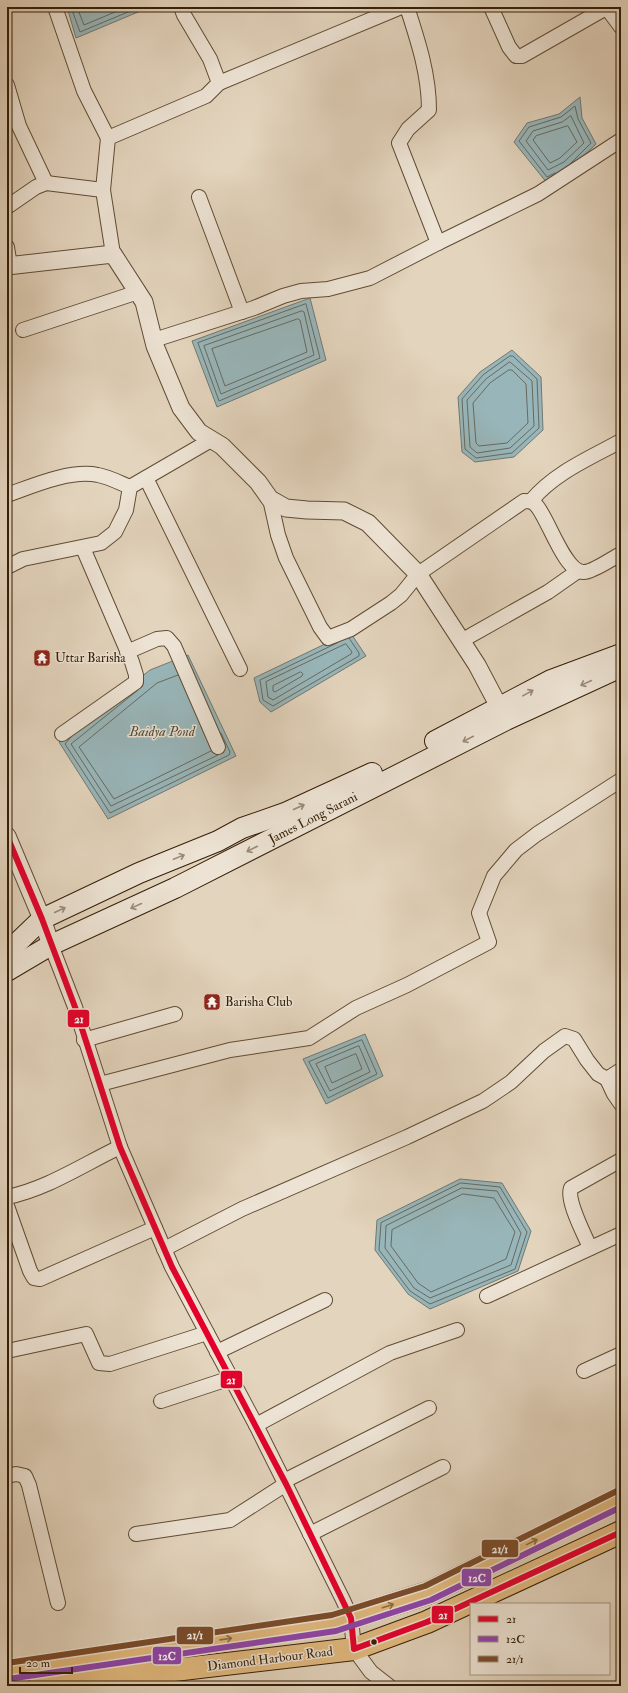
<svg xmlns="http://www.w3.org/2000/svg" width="628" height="1693" font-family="'IM FELL Double Pica',serif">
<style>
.water{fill:#98b6ba;stroke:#707972}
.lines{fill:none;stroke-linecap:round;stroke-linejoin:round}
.shore{stroke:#666a60;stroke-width:1}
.minor-casing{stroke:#604c34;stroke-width:16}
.tertiary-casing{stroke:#604c34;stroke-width:19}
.secondary-casing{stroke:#341e07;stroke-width:22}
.trunk-casing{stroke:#341e07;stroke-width:24}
.minor{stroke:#ede3d4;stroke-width:14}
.tertiary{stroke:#ede3d4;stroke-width:17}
.secondary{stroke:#ede3d4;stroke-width:20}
.trunk{stroke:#e2ba7e;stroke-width:22}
.bus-1-casing{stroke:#ede3d4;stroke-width:9}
.bus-2-casing{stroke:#ede3d4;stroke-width:9}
.bus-3-casing{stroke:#ede3d4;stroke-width:9}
.bus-1{stroke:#e4002b;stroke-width:6}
.bus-2{stroke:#8e44ad;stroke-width:6}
.bus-3{stroke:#7a4b2a;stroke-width:6}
.oneway{stroke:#9a8a78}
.oneway2{stroke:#8b6c42}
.bus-dot{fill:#341e07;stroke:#ede3d4;stroke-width:1.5}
.labels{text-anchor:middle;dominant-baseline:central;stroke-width:3;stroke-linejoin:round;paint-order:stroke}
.poi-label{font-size:13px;fill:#341e07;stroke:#ede3d4;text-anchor:start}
.street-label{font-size:13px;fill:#341e07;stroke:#ede3d4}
.water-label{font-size:14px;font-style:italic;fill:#524c3d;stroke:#ede3d4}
.line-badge{stroke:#ede3d4;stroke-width:1.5}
.badge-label{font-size:11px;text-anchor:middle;font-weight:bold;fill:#fff}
</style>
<rect width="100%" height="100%" fill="#e3d4bd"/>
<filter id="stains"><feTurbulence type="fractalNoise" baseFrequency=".005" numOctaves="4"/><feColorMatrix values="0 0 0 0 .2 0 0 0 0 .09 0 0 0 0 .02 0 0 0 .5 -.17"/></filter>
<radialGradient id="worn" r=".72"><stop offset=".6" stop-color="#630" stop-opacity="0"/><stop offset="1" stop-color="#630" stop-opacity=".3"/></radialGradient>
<g class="water">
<path d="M 67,7 L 150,7 L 76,38 Z"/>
<path d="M 580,97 L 582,118 L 596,144 L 569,170 L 547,183 L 514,142 L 527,123 L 559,114 Z"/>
<path d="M 310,298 L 326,360 L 217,407 L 192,341 Z"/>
<path d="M 512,350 L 541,377 L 543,430 L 514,457 L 475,462 L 462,452 L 458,397 L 480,372 Z"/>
<path d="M 350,632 L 366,656 L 271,712 L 260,702 L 254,678 Z"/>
<path d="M 188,655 L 236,756 L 108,819 L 59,742 L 150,670 Z"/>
<path d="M 365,1034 L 383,1076 L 326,1104 L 303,1059 Z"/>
<path d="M 460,1179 L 502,1183 L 531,1231 L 518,1271 L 430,1309 L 408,1294 L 375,1250 L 377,1220 Z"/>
</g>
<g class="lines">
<g class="shore">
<path d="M 71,7 L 80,32 L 140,7"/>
<path d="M 77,7 L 84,25 L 127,7"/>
<path d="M 571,116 L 584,143 L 564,162 L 548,170 L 526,141 L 533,131 L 562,122 Z"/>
<path d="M 568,126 L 577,142 L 560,158 L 550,163 L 533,140 L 536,136 Z"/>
<path d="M 555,173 L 547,177 L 519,141 L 529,127 L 561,117 L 575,106 L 578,119 L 591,143 L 570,164"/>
<path d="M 306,304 L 320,358 L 219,401 L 198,343 Z"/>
<path d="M 302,311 L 304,312 L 314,355 L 221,394 L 204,346 Z"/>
<path d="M 298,319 L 300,320 L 307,352 L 225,386 L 212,349 Z"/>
<path d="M 510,356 L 513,356 L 537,379 L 539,428 L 512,453 L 476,458 L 465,449 L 462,399 L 483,375 Z"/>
<path d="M 510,362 L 532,381 L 534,426 L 510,448 L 477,453 L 470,447 L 467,400 L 486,379 Z"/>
<path d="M 509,370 L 512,370 L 526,384 L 528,423 L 507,443 L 479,446 L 476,443 L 473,403 L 490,383 Z"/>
<path d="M 337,643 L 260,680 L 263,700 L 273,706 L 359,656 L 359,653 L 349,638"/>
<path d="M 346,644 L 352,652 L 351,654 L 273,700 L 268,697 L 266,682 Z"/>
<path d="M 301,672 L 303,674 L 302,676 L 275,692 L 273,691 L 273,686 Z"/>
<path d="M 178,675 L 157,683 L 79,747 L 114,799 L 211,751"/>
<path d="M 138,690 L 71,744 L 111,806 L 218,755"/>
<path d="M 71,737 L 65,744 L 110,813 L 229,755 L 230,752 L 221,733"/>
<path d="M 362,1040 L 377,1074 L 328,1098 L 309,1062 Z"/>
<path d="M 359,1046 L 370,1072 L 330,1091 L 316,1064 Z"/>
<path d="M 356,1054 L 362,1069 L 332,1083 L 325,1067 Z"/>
<path d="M 461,1183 L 500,1187 L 527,1232 L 515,1269 L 430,1304 L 410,1291 L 379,1250 L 381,1223 Z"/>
<path d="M 462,1188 L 497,1191 L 521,1233 L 511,1265 L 430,1298 L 414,1288 L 385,1248 L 386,1226 Z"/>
<path d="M 463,1194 L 494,1198 L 515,1232 L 506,1259 L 431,1292 L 418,1283 L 391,1246 L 392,1230 Z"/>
</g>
<defs>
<g id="minor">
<path d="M 55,7 L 84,91 L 108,138"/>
<path d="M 407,7 C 418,41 429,74 429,110 L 408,129 L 399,143 L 438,243 L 538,194 L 621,140"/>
<path d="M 491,7 L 509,47 L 516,56 L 522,56 L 606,8"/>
<path d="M 606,7 L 621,27"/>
<path d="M 219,83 L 401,7"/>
<path d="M 7,85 L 19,126 L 46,183"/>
<path d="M 199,197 L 242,312"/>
<path d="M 7,207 L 36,187 L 46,183 L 103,190"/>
<path d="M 7,247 L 10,266"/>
<path d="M 113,254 L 103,190 L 108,138 L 206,96 L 219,83 L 210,59 L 184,15 L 181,7"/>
<path d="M 23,330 L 138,292"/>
<path d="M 154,340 L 254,308 L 283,296 L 301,291 L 328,289 L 370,278 L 438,243"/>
<path d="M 146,478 L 240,669"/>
<path d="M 7,495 C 32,486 71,469 98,475 C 109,477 120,483 130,487"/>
<path d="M 270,499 L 278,535 L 286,558 L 320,627 L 328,638 L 351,629 L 391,603 L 401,595 L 418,574 L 524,501 C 528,501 532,501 535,504 C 547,514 564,573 584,572 C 592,572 610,560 617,556 L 621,560"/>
<path d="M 531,501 C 554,473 590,458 621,441"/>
<path d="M 7,567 L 23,559 L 101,543 L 115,532 L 126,510 L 130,487 L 211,440"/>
<path d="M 461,641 L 548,592 L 578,571"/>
<path d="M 127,652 L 157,639 L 167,638 L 174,646 L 218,747"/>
<path d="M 62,734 L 136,682 L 136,675 L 132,662 L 83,548"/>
<path d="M 51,945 L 75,1007 L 120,1147 L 172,1267 L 256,1425 L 343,1600 L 351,1618 L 354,1649 L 371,1672 L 389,1686"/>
<path d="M 84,1040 L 175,1014"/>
<path d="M 621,1070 L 607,1079 L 614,1094 L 621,1104"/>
<path d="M 100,1084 L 230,1050 L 309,1038 L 356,1008 L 407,985 L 489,942 L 479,913 L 494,876 L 516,850 L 537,834 L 621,780"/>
<path d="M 7,1197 C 47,1189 84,1164 120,1147"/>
<path d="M 7,1206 L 30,1271 L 34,1278 L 40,1279 L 155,1228"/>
<path d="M 590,1248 C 585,1235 566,1201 571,1188 L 621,1160"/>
<path d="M 164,1249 L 242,1209 L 407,1137 L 483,1101 L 511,1082 L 544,1051 L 565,1036 L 574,1039 L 587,1060 L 598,1074 L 607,1079"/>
<path d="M 487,1296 L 621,1234"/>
<path d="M 7,1351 L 86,1334 L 99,1363 L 110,1364 L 207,1333"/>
<path d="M 217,1352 L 325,1300"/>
<path d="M 584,1371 L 621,1354"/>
<path d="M 161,1401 L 231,1378"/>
<path d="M 256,1425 L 390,1353 L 457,1330"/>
<path d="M 7,1476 L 16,1474 L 25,1476 L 29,1485 L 58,1603"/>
<path d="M 284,1481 L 429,1408"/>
<path d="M 136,1534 L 230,1520 L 286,1484"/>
<path d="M 310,1534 L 443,1467"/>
</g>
<g id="tertiary">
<path d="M 7,266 L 113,254 L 144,302 L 155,346 L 181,408 L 199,432 L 222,446 L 258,482 L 270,499 L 286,508 L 307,510 L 344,511 L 368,523 L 418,574 L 477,665 L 505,718"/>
<path d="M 7,836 L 42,919 L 51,945"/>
</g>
<g id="secondary">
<path d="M 435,741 L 551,680 L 621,654"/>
<path d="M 7,949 L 16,944 L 42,919 L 139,873 L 218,841 L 242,828 L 285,813 L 372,773"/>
<path d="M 7,971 L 51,945 L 175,888 L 506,720 L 621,667"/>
</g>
<g id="trunk">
<path d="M 7,1671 L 334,1623 L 428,1593 L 621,1498"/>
<path d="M 39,1686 L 354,1649 L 427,1622 L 621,1532"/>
</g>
</defs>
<use href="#minor" class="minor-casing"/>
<use href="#tertiary" class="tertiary-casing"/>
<use href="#secondary" class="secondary-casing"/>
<use href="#trunk" class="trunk-casing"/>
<use href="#minor" class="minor"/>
<use href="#tertiary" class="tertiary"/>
<use href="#secondary" class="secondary"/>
<use href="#trunk" class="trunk"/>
<defs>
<path id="bus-1" d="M 7,836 L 42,919 L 75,1007 L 120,1147 L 172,1267 L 286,1484 L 351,1618 L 354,1649 L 427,1622 L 621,1532"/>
<path id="bus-2" d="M 8,1679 L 336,1631 L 431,1600 L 621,1507"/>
<path id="bus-3" d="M 7,1663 L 332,1615 L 425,1586 L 617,1491"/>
</defs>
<use href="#bus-1" class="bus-1-casing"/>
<use href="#bus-2" class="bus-2-casing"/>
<use href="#bus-3" class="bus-3-casing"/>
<use href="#bus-1" class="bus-1"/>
<use href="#bus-2" class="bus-2"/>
<use href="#bus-3" class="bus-3"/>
</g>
<defs><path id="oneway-shaft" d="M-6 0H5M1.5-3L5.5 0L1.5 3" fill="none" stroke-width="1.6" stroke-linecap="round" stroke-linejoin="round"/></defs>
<g class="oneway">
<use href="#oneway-shaft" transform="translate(586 683) rotate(155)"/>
<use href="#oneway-shaft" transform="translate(528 693) rotate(-29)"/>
<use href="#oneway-shaft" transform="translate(468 739) rotate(153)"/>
<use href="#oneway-shaft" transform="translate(299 807) rotate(-24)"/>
<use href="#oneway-shaft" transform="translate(252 849) rotate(153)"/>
<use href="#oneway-shaft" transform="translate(179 857) rotate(-22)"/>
<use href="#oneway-shaft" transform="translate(136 906) rotate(155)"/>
<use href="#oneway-shaft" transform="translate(60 910) rotate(-25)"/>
</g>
<g class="oneway2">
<use href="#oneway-shaft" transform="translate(532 1542) rotate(-26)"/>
<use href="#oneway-shaft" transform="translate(388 1606) rotate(-18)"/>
<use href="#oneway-shaft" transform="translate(226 1639) rotate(-8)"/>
</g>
<defs>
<symbol id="temple-square" viewBox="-11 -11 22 22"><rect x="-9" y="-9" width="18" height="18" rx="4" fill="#8f2418" stroke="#ede3d4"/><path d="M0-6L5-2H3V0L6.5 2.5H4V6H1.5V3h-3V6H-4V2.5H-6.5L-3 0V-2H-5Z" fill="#fff"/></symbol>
</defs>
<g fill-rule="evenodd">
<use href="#temple-square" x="32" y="648" width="20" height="20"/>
<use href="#temple-square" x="202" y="992" width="20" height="20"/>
</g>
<circle class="bus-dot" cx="374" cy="1642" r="3.5"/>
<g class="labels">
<g class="poi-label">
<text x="55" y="658">Uttar Barisha</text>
<text x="225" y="1002">Barisha Club</text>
</g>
<g class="street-label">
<text transform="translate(313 818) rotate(-27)">James Long Sarani</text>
<text transform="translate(270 1659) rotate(-7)">Diamond Harbour Road</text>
</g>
<g class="water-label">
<text x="162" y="731">Baidya Pond</text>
</g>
</g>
<g class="line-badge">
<rect x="67" y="1009" width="23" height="19" rx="4" fill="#e4002b"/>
<rect x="220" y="1370" width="23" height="19" rx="4" fill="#e4002b"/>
<rect x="481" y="1539" width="38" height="19" rx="4" fill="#7a4b2a"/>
<rect x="461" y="1568" width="31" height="19" rx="4" fill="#8e44ad"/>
<rect x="431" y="1605" width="23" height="19" rx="4" fill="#e4002b"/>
<rect x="176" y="1626" width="38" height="19" rx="4" fill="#7a4b2a"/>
<rect x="152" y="1646" width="30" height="19" rx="4" fill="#8e44ad"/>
</g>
<g class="badge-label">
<text x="79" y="1023">21</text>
<text x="231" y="1384">21</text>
<text x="500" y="1553">21/1</text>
<text x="477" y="1582">12C</text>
<text x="443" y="1619">21</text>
<text x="195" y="1639">21/1</text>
<text x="167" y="1660">12C</text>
</g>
<rect width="628" height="1693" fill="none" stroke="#e3d4bd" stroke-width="24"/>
<rect x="8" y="8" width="612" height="1677" fill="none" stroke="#341e07" stroke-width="2"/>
<rect x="12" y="12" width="604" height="1669" fill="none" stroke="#341e07"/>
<rect x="470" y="1603" width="140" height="72" fill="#ede3d4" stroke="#a39482"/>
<rect x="478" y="1616" width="20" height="6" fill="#e4002b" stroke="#a39482"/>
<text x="506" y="1623" font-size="12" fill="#341e07">21</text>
<rect x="478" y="1636" width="20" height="6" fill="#8e44ad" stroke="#a39482"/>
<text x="506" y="1643" font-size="12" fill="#341e07">12C</text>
<rect x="478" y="1656" width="20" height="6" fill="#7a4b2a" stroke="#a39482"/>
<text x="506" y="1663" font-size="12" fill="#341e07">21/1</text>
<path d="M20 1667v6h52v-6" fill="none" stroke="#341e07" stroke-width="2"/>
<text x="26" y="1667" font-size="12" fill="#341e07" stroke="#ede3d4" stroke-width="3" paint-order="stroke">20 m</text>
<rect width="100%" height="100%" filter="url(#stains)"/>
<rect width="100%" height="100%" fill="url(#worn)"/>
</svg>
